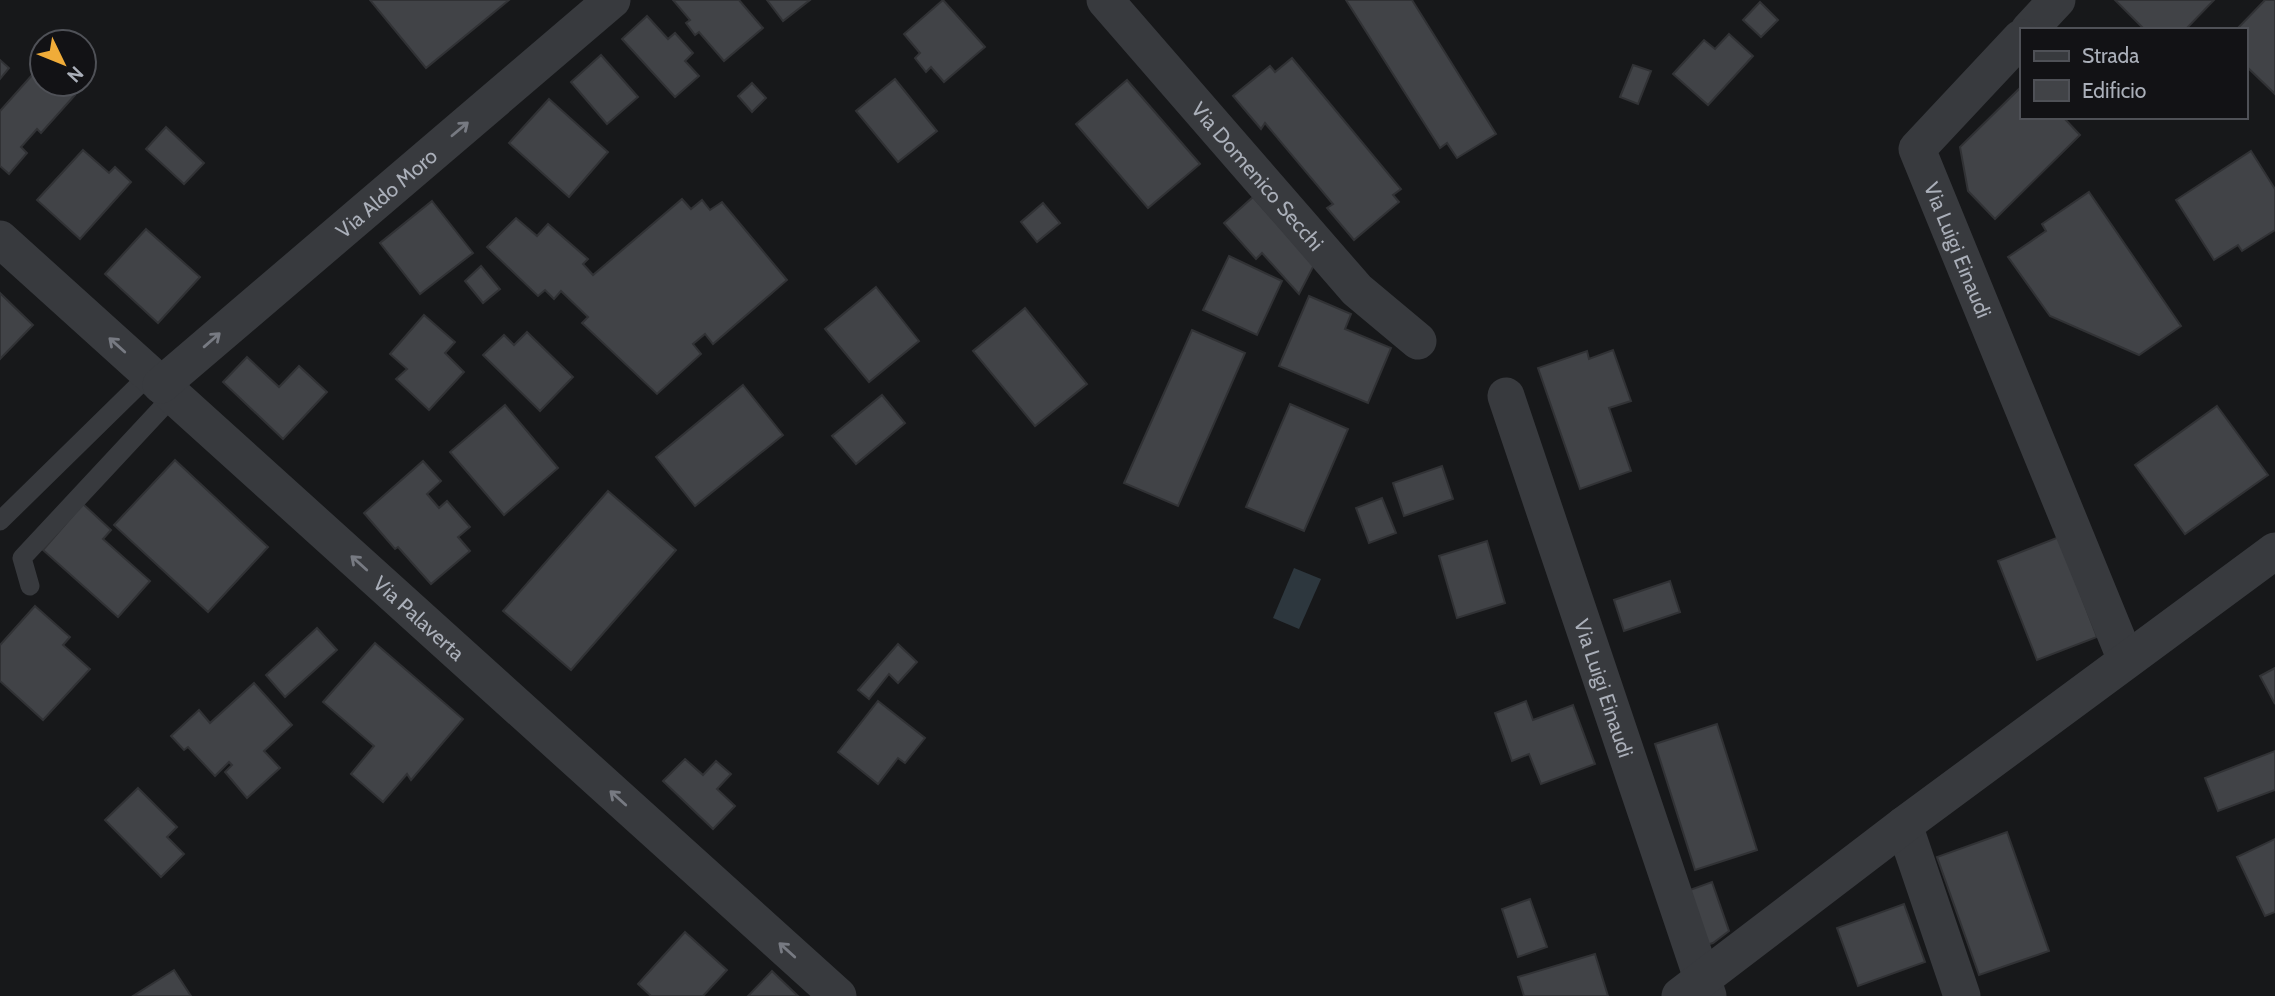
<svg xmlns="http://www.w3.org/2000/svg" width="2275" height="996" font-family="Cabin,sans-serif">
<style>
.water{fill:#2d373e}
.building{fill:#414347;stroke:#313235;stroke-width:2}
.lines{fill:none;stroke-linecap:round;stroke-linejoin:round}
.service{stroke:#383a3e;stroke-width:19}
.minor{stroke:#383a3e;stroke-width:37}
.oneway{stroke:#777a82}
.labels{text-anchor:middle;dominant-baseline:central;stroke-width:5;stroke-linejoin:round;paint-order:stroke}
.street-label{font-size:21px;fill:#aaafb9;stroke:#121215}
</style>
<rect width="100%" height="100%" fill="#17181a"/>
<path class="water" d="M 1294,568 L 1321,579 L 1299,629 L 1273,618 Z"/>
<g class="building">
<path d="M 370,0 L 509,0 L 426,68 Z"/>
<path d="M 673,0 L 739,0 L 763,28 L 724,61 L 699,32 L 695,35 L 686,23 L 690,20 Z"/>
<path d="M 767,0 L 810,0 L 783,21 Z"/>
<path d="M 943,0 L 985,47 L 944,82 L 931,67 L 926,72 L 915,58 L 920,53 L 904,34 Z"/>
<path d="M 1346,0 L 1412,0 L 1496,134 L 1457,158 L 1447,143 L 1440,148 Z"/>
<path d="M 2115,0 L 2214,0 L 2185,30 L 2145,30 Z"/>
<path d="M 2265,0 L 2275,0 L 2275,94 L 2245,65 L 2245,30 L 2236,30 Z"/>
<path d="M 1760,2 L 1778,20 L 1761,37 L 1743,20 Z"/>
<path d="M 647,16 L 668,39 L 675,33 L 693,53 L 685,61 L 699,76 L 675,97 L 622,39 Z"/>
<path d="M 1729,34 L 1753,56 L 1708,105 L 1673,74 L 1704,40 L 1715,49 Z"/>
<path d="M 601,55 L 638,97 L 607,124 L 571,82 Z"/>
<path d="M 1292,58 L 1401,189 L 1393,195 L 1399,202 L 1354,240 L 1327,208 L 1333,204 L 1265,123 L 1261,129 L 1233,96 L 1270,66 L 1275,72 Z"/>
<path d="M 0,60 L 9,68 L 0,79 Z"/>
<path d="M 41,65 L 42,84 L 62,84 L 75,95 L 41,133 L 37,129 L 21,147 L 27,153 L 9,174 L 0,166 L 0,111 Z"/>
<path d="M 1633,65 L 1651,71 L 1638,104 L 1620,97 Z"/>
<path d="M 895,79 L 937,131 L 898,162 L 856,111 Z"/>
<path d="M 1127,80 L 1200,164 L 1148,208 L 1076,124 Z"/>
<path d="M 752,83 L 766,98 L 752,112 L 738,96 Z"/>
<path d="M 2021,87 L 2021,117 L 2063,117 L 2080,135 L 1995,219 L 1968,191 L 1960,147 Z"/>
<path d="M 549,99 L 608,152 L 569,197 L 509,143 Z"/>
<path d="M 166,127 L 204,163 L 184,184 L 146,149 Z"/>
<path d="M 83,150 L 109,173 L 115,167 L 131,182 L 80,239 L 37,200 Z"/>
<path d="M 2251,151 L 2275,189 L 2275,230 L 2242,251 L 2238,245 L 2214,260 L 2176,200 Z"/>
<path d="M 2089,192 L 2181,326 L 2139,355 L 2050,316 L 2008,257 L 2046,231 L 2042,224 Z"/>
<path d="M 1253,197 L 1314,265 L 1299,294 L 1262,253 L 1256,259 L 1224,223 Z"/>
<path d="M 682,199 L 691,209 L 702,200 L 710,210 L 722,202 L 787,280 L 713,344 L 705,334 L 693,344 L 701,354 L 657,394 L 582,323 L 588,317 L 561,291 L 554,299 L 545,290 L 538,296 L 487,247 L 516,218 L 537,236 L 548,224 L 588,259 L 583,264 L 593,275 Z"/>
<path d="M 432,201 L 473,253 L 420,294 L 380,243 Z"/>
<path d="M 1043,203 L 1060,223 L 1037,242 L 1021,222 Z"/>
<path d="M 146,229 L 200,277 L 158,323 L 105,274 Z"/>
<path d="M 1229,256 L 1282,281 L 1257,335 L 1203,310 Z"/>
<path d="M 481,266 L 500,289 L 483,303 L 465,281 Z"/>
<path d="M 876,287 L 919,341 L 869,382 L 825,329 Z"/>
<path d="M 0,293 L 33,325 L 0,359 Z"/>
<path d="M 1309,296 L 1351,314 L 1345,329 L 1391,348 L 1368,403 L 1279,366 Z"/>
<path d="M 1025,308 L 1087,384 L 1035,426 L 973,351 Z"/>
<path d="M 424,315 L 455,342 L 445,353 L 464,372 L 429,410 L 396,379 L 407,369 L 390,354 Z"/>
<path d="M 1192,330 L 1245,353 L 1178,506 L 1124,483 Z"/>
<path d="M 527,332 L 573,377 L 540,411 L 483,355 L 504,335 L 514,345 Z"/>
<path d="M 1613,350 L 1631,401 L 1609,408 L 1631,471 L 1580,489 L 1538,368 L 1587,351 L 1589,359 Z"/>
<path d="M 247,357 L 279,387 L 299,366 L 327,392 L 283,439 L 223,382 Z"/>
<path d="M 743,385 L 783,435 L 695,506 L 656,457 Z"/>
<path d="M 882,395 L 905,423 L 856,464 L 832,436 Z"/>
<path d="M 1290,404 L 1348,429 L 1304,531 L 1246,507 Z"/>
<path d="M 505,405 L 558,468 L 504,515 L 450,452 Z"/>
<path d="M 2217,406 L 2268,475 L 2185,534 L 2135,465 Z"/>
<path d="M 175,460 L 268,547 L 208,612 L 114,525 Z"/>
<path d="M 423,461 L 441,481 L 427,494 L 439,508 L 447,501 L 470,527 L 458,537 L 470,551 L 431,584 L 398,547 L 395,549 L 364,513 Z"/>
<path d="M 1442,466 L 1453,499 L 1404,516 L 1393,483 Z"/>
<path d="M 608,491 L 676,550 L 571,670 L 503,611 Z"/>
<path d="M 1382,498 L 1396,533 L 1369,543 L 1356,508 Z"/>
<path d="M 83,504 L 111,530 L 103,539 L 150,581 L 118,617 L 43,550 Z"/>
<path d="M 2059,537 L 2097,637 L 2037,660 L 1998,561 Z"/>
<path d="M 1487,541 L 1505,603 L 1457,618 L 1439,556 Z"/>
<path d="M 1670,581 L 1680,612 L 1624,631 L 1614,600 Z"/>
<path d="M 35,606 L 70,637 L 63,645 L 90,669 L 43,720 L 0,681 L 0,645 Z"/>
<path d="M 317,628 L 337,650 L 285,697 L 266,675 Z"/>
<path d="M 375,643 L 463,719 L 411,780 L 407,774 L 383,802 L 351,774 L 374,746 L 323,702 Z"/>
<path d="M 898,644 L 917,662 L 898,683 L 889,674 L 869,699 L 858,690 Z"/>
<path d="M 2275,668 L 2275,704 L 2260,676 Z"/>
<path d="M 254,683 L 292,725 L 264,751 L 280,768 L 247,798 L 225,772 L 232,765 L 229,762 L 215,776 L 188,747 L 184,750 L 171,736 L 199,710 L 210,723 Z"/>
<path d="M 878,701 L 925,738 L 905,763 L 898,758 L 878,784 L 838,752 Z"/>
<path d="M 1526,701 L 1533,720 L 1573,705 L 1595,764 L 1541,784 L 1529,754 L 1512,761 L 1495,713 Z"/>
<path d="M 1717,724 L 1757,850 L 1695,870 L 1655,744 Z"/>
<path d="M 2275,751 L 2275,790 L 2218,811 L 2205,778 Z"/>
<path d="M 685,759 L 703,775 L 716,761 L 731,774 L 717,789 L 735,806 L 713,829 L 663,781 Z"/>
<path d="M 138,788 L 177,827 L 167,837 L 184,854 L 161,877 L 105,820 Z"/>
<path d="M 2007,832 L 2049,951 L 1979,975 L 1937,857 Z"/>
<path d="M 2275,839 L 2275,912 L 2265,916 L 2237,857 Z"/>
<path d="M 1712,882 L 1729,931 L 1713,943 L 1706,945 L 1687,891 Z"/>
<path d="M 1530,899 L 1547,947 L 1518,957 L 1502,909 Z"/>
<path d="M 1904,904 L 1925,962 L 1858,986 L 1837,928 Z"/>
<path d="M 685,932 L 727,970 L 703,996 L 651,996 L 638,984 Z"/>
<path d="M 1595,954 L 1608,996 L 1524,996 L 1518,977 Z"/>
<path d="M 174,970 L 191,996 L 133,996 Z"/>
<path d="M 772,971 L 798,996 L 748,996 Z"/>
</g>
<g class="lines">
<g class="service">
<path d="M 0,521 L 149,375"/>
<path d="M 30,586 L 22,558 L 173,396"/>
</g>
<g class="minor">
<path id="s1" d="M 1105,0 L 1357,290 L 1418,341"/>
<path d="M 2029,30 L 2057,0"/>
<path id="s2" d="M 2021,38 L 1917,149 L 2126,660"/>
<path id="s3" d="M 0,239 L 838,996"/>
<path id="s4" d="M 161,385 L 612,0"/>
<path id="s5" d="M 1506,396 L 1708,996"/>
<path d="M 1904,825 L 1962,996"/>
<path d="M 1680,996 L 1904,825 L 2275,551"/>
</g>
</g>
<defs><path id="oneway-shaft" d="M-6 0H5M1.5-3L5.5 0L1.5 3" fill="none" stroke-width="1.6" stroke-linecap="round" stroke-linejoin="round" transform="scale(1.75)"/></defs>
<g class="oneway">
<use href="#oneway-shaft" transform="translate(460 129) rotate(-40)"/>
<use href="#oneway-shaft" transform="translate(212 340) rotate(-41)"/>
<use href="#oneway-shaft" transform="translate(117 345) rotate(-138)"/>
<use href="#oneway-shaft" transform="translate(359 563) rotate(-138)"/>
<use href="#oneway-shaft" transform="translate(618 798) rotate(-138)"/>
<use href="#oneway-shaft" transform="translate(787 950) rotate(-138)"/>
</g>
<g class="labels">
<g class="street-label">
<text stroke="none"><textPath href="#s1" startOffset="233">Via Domenico Secchi</textPath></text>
<text stroke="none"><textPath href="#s4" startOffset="296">Via Aldo Moro</textPath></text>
<text stroke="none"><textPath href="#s2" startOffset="261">Via Luigi Einaudi</textPath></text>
<text stroke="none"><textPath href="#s3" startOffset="565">Via Palaverta</textPath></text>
<text stroke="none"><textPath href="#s5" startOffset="308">Via Luigi Einaudi</textPath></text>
</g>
</g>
<rect x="2020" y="28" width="228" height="91" fill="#121215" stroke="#4f5157" stroke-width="2"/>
<rect x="2034" y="51" width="35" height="10" fill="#383a3e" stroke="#4f5157" stroke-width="2"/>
<text x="2082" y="63" font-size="21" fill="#aaafb9">Strada</text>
<rect x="2034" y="80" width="35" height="21" fill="#414347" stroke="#4f5157" stroke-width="2"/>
<text x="2082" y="98" font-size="21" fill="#aaafb9">Edificio</text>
<g transform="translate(63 63) rotate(133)"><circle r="33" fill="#121215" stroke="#4f5157" stroke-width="2"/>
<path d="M0-5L12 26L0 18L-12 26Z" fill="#f0ac39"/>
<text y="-10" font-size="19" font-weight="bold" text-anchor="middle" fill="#aaafb9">N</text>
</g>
</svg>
